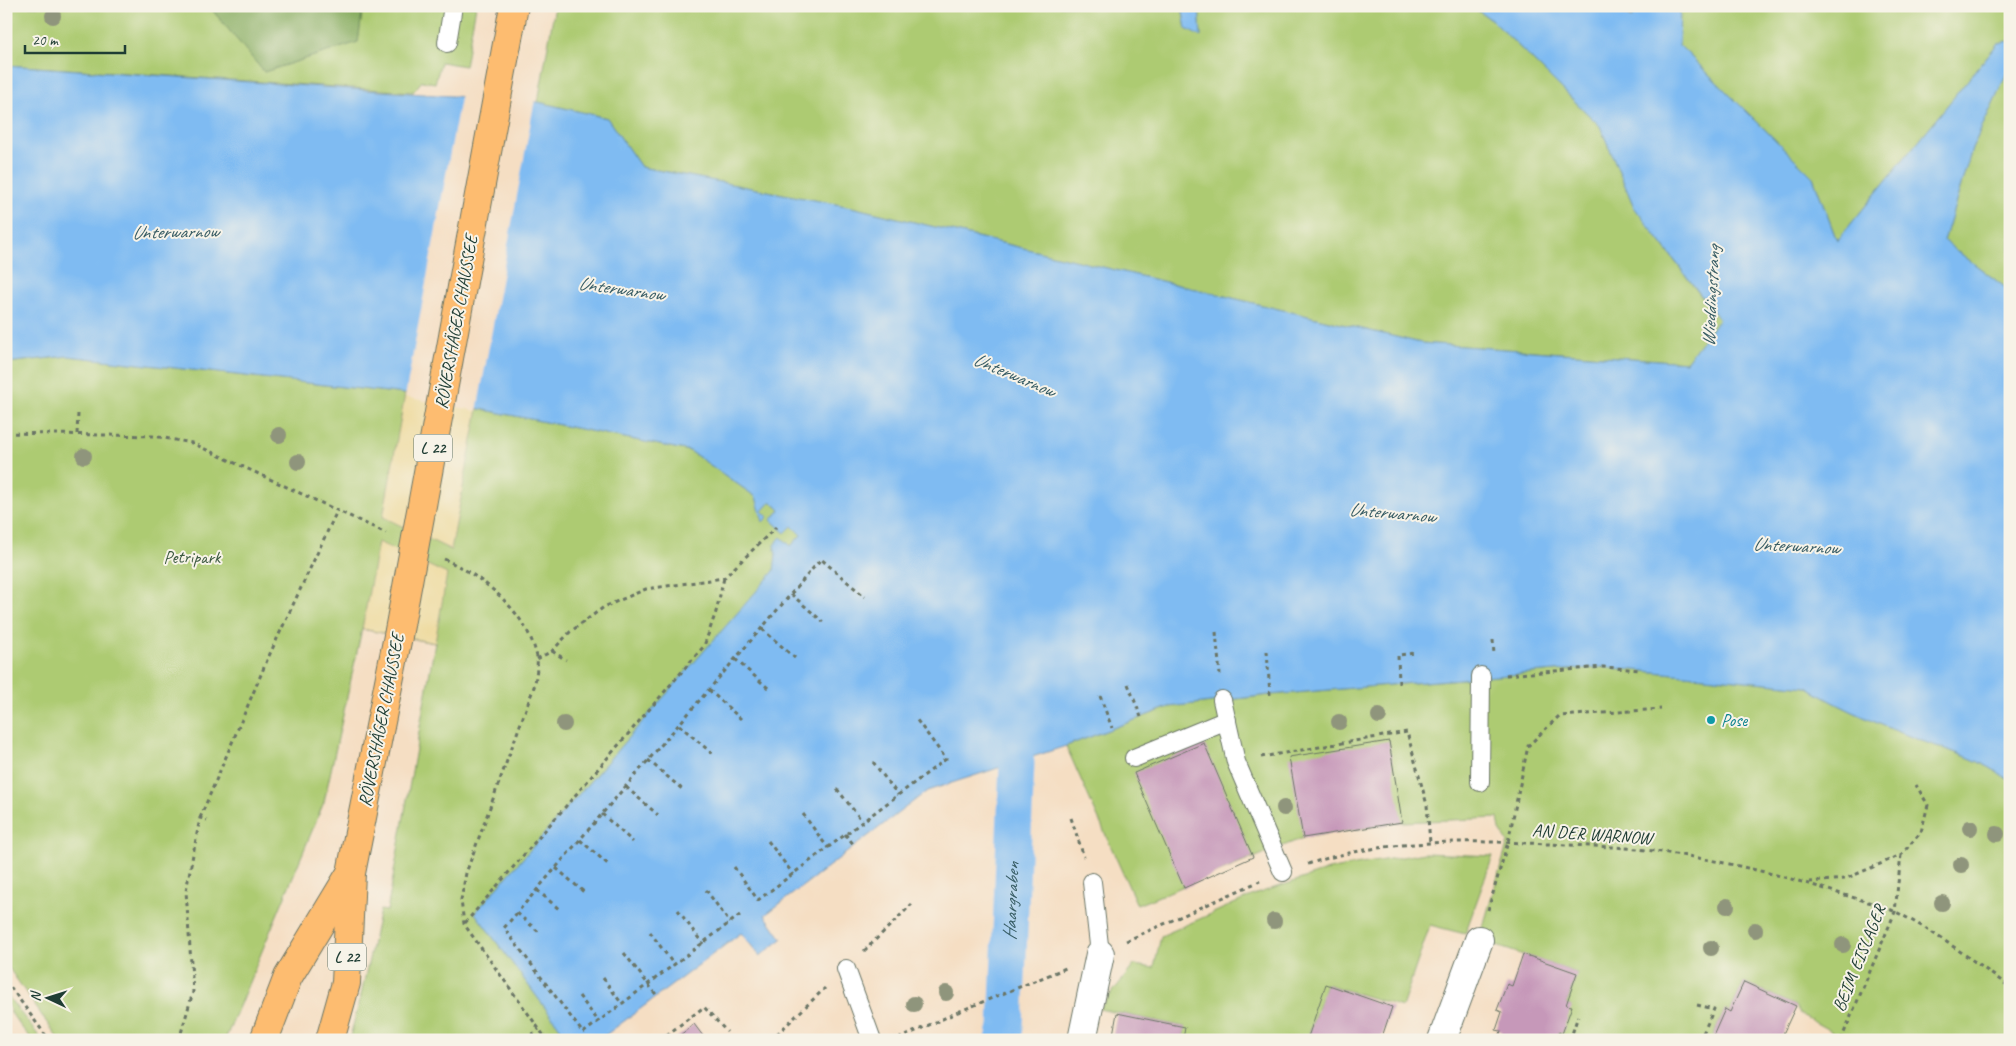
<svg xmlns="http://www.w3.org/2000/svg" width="2016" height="1046" font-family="Caveat,sans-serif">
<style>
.green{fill:#adcb72;stroke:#668453}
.forest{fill:#8aaf64;stroke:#54764c}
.sand{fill:#eeda9e;stroke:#868c69}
.water{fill:#7fbbf2;stroke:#4f7c93}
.pier{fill:#f5dec3}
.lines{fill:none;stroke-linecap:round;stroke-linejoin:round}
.canal{stroke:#7fbbf2;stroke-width:35}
.building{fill:#c698b9}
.service-casing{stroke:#6a7566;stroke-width:20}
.minor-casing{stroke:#6a7566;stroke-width:30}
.primary-casing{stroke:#6a7566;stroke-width:30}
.path{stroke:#6a7566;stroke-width:3;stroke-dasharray:4 4;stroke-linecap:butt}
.service{stroke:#fff;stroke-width:18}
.minor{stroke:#fff;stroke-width:28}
.primary{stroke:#fdbc70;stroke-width:28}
.tram{stroke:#1f3d34;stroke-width:1}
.primary-bridge-casing{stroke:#6a7566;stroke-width:30;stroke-linecap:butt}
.primary-bridge{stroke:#fdbc70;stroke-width:28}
.tree{fill:#8f957b}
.culture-dot{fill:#0f9aa8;stroke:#f7f3e8;stroke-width:2}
.labels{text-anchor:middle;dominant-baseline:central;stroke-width:4;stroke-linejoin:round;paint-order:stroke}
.shield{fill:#f7f3e8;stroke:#60746a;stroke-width:1}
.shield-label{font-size:16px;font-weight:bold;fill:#1f3d34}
.street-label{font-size:18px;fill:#1f3d34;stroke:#f7f3e8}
.park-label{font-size:18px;fill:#3b5940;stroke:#f7f3e8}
.culture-label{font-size:18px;fill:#0d838f;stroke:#f7f3e8;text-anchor:start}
.water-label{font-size:19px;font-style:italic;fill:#375c64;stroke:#f7f3e8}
</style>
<rect width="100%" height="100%" fill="#f7f3e8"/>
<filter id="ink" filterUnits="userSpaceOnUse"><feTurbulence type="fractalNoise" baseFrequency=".02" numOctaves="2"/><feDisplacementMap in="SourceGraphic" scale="10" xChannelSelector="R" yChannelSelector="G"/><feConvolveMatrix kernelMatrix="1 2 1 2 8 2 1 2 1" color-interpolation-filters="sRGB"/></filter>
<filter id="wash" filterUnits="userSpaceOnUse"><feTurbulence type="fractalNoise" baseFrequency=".0096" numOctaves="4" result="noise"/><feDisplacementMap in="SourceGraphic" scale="20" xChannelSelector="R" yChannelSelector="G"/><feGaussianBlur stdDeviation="1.12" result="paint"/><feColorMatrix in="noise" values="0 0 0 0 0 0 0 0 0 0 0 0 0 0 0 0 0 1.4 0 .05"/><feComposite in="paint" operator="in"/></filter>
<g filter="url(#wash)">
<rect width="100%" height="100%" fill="#f5dec3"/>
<g class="green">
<path d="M 6,6 L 209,6 L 264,72 L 358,42 L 363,6 L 476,6 L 465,66 L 441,62 L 435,83 L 422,81 L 413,92 L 6,65 Z"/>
<path d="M 555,6 L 1182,6 L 1186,29 L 1201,36 L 1199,6 L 1471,6 L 1492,20 L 1600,126 L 1634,207 L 1719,320 L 1686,362 L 1421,343 L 851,207 L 641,167 L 607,118 L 538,102 Z"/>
<path d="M 1614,6 L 2010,6 L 2010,41 L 1998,43 L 1837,241 L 1813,177 L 1679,45 Z"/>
<path d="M 2010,66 L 2010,300 L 2006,288 L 1944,241 L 1972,149 Z"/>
<path d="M 68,356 L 405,394 L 690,451 L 756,497 L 761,511 L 770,501 L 780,510 L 771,520 L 785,533 L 792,526 L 801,535 L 791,546 L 776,554 L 775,571 L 475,913 L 569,1040 L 349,1040 L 359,1004 L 380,910 L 387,911 L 435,643 L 362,629 L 324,802 L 225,1040 L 59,1040 L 6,964 L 6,363 Z"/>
<path d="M 1603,667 L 1807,687 C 1842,709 1881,725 1919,740 C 1950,751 1984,760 2010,781 L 2010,1040 L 1847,1040 L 1800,1014 L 1796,1006 L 1744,982 L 1730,1012 L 1725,1010 L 1713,1036 L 1716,1037 L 1715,1040 L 1556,1040 L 1559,1032 L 1561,1033 L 1571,1006 L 1566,1005 L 1577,973 L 1479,940 L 1508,842 L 1500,830 L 1498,818 L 1402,822 L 1303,838 L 1137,905 L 1066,746 L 1169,707 L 1270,695 Z"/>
<path d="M 1425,853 L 1493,856 L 1465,934 L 1430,925 L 1402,1007 L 1326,984 L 1307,1040 L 1183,1040 L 1185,1027 L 1099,1009 L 1134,965 L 1154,968 L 1161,936 L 1256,894 L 1332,869 Z"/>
<path d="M 6,994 L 42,1040 L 32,1040 C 21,1026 6,1012 6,994 Z"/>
</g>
<path class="forest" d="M 209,6 L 363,6 L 358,42 L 264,72 Z"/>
<g class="sand">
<path d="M 405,394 L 478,409 L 451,550 L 383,517 Z"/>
<path d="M 378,542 L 447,574 L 435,643 L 362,629 Z"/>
</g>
<g class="water">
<path d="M 1182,6 L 1199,6 L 1201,37 L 1186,29 Z"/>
<path d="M 1471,6 L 1614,6 L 1632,19 L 1631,6 L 1680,6 L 1679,45 L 1813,177 L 1837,241 L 1998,43 L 2010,41 L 2010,66 L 1972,149 L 1944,241 L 2006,288 L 2010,300 L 2010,781 C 1984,760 1950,751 1919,740 C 1881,725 1842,709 1807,687 L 1603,667 L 1270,695 L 1169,707 L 1066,746 L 927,791 L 765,915 L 782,939 L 760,956 L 741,933 L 599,1040 L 569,1040 L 475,913 L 774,571 L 776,554 L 774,545 L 781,537 L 791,546 L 801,535 L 792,526 L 785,533 L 771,520 L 780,510 L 771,501 L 762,511 L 768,517 L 763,522 L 756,497 L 690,451 L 405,394 L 68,356 L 6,363 L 6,65 L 538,102 L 607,118 L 641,167 L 851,207 L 1421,343 L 1686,362 L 1719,319 L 1634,207 L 1600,126 L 1492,20 Z"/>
</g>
<path class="pier" d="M 461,93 L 535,99 L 477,411 L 405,397 Z"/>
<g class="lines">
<path class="canal" id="s1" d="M 1003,1040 L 1006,1027 L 1017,763"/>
</g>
<g id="blocks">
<g class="building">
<path d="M 1389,741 L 1402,822 L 1303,838 L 1289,757 Z"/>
<path d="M 1204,743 L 1253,857 L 1184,888 L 1134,773 Z"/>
<path d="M 1523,954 L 1577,973 L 1566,1005 L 1572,1006 L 1562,1034 L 1559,1032 L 1556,1040 L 1498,1040 L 1501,1031 L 1496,1030 L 1502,1012 L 1497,1010 L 1507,984 L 1512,986 Z"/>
<path d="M 1744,982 L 1796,1006 L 1782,1036 L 1786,1040 L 1715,1040 L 1716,1037 L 1713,1036 L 1725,1009 L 1730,1012 Z"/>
<path d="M 1326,984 L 1392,1007 L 1381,1040 L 1307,1040 Z"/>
<path d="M 1117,1013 L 1185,1027 L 1183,1040 L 1112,1040 Z"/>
<path d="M 694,1024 L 706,1040 L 674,1040 Z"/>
</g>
</g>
</g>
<g filter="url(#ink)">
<use href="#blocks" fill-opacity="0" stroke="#6a7566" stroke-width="1"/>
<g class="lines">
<defs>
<g id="service">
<path d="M 447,43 L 453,6"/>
<path d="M 1222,700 L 1236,762 L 1283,872"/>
<path d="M 1134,758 L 1227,720"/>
<path d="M 1480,782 L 1481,676"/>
<path d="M 1092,882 L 1100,954"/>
<path d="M 846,969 L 872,1040"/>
</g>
<g id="minor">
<path d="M 1082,1040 L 1100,954"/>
<path d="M 1442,1040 L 1479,940"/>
</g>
<g id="primary">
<path d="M 467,260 L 514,6"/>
<path d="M 264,1040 L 288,977 L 349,876"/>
<path d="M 330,1040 L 346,983 L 351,873 L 398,636"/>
</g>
</defs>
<use href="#service" class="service-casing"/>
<use href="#minor" class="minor-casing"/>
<use href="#primary" class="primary-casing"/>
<g class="path">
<path d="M 6,433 L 153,436 L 192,443 L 386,533"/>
<path d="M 77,434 L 78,414"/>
<path d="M 444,559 C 484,577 527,612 537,657 C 538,665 536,675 535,684 L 466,873 L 461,900 L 464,924 L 547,1040"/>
<path d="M 791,594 L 823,622"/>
<path d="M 762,629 L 795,658"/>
<path d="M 1216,632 L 1220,675"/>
<path d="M 1493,640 L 1494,655"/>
<path d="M 552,651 L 566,660"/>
<path d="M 1267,651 L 1270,695"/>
<path d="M 537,659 L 552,651 L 570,632 L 604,607 L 646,589 L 724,578 L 776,527"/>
<path d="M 735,659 L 768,688"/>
<path d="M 1506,675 L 1603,667 L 1640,670"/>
<path d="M 1128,684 L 1141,717"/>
<path d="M 1399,684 L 1398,655 L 1416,653"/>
<path d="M 709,690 L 741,719"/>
<path d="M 1100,696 L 1112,728"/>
<path d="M 679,725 L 714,755"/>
<path d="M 1261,757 L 1407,732 L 1427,805 L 1430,843"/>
<path d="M 648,760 L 682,789"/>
<path d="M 873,762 L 898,795"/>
<path d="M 626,787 L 658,815"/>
<path d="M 837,789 L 863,822"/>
<path d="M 602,814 L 633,842"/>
<path d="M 803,814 L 828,848"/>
<path d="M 200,818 L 268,658 L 337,511"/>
<path d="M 1071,818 L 1084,857"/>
<path d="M 845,834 L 855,846"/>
<path d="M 580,840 L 610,866"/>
<path d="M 768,841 L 793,874"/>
<path d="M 1308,864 C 1384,839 1469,840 1548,844 C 1581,846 1614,846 1646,850 C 1711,858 1776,873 1838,893 C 1857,899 1878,904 1896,912 C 1936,932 1973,961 2010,987"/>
<path d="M 734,867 L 758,900 L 946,759 L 916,719"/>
<path d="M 556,868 L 585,893"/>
<path d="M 1809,882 L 1845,879 L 1901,855 L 1921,832 L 1928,805 L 1916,785"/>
<path d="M 537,890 L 560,910"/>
<path d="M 706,890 L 730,923"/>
<path d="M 678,910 L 703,944"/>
<path d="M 1488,910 L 1508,842 L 1528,746 L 1559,716 L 1661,709"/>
<path d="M 517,913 L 541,934"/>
<path d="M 740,915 L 583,1033 L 504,928 L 821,559 L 865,597"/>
<path d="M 465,923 L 704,646 L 716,612 L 724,578"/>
<path d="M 650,932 L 674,965"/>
<path d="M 1126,941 L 1260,881"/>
<path d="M 864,951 L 912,904"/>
<path d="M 624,953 L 658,997"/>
<path d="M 603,978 L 622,1004"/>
<path d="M 6,981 L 49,1040"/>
<path d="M 579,996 L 599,1022"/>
<path d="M 1697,1005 L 1714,1009 L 1700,1040"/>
<path d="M 958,1012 L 1066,968"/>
<path d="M 898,1039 L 958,1012"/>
<path d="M 179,1040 L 193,992 L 186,891 L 200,818 L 207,820"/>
<path d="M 525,1040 L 539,1029"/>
<path d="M 660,1040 L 704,1007 L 727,1032"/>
<path d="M 771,1040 L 825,988"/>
<path d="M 1570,1040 L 1578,1016"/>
<path d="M 1841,1040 L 1895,912 L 1901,855"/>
</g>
<use href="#service" class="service"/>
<use href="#minor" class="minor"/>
<use href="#primary" class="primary"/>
<path class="tram" d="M 6,1032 L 12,1040"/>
<defs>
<path id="primary-bridge" d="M 398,636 L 467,260"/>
</defs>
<use href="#primary-bridge" class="primary-bridge-casing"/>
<use href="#primary-bridge" class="primary-bridge"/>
</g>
<g class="tree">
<circle cx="53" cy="16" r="8"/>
<circle cx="279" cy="435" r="8"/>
<circle cx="84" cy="456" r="8"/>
<circle cx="298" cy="462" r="8"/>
<circle cx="1379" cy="716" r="8"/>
<circle cx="1339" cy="722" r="8"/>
<circle cx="564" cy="724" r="8"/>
<circle cx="1284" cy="808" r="8"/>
<circle cx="1970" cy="828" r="8"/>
<circle cx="1997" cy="834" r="8"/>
<circle cx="1961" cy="865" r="8"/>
<circle cx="1942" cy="903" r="8"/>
<circle cx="1727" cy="906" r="8"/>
<circle cx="1274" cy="921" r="8"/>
<circle cx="1755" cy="930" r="8"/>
<circle cx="1843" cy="945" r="8"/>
<circle cx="1711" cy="948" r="8"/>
<circle cx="946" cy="993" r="8"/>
<circle cx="914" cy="1004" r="8"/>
</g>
</g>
<circle class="culture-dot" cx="1711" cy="720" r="5"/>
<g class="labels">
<g class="shield">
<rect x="414" y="434.5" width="38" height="27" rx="4"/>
<rect x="328" y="943.5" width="38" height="27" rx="4"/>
</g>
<g class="shield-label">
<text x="433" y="448">L 22</text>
<text x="347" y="957">L 22</text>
</g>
<g class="street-label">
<text transform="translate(456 322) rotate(-80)">RÖVERSHÄGER CHAUSSEE</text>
<text transform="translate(381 720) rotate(-79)">RÖVERSHÄGER CHAUSSEE</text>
<text transform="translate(1592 834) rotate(4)">AN DER WARNOW</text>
<text transform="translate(1859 958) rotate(-68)">BEIM EISLAGER</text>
</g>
<g class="park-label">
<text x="192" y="557">Petripark</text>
</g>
<g class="culture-label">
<text x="1721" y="720">Pose</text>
</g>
<g class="water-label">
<text transform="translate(175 232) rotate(-1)">Unterwarnow</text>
<text transform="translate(621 289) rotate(8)">Unterwarnow</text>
<text transform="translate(1711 296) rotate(-87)">Wieddingstrang</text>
<text transform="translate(1014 375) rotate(23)">Unterwarnow</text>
<text transform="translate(1392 513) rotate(5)">Unterwarnow</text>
<text transform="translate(1796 546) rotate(3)">Unterwarnow</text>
<text stroke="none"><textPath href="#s1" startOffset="139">Haargraben</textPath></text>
</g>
</g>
<rect width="2016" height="1046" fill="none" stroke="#f7f3e8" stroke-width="25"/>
<g transform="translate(48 998) rotate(274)" stroke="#f7f3e8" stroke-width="4" paint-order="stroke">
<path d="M0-4L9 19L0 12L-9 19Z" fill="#1f3d34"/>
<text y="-8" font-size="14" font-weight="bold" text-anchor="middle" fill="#1f3d34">N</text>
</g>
<path d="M25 45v8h100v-8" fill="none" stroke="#1f3d34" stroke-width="2.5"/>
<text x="32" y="45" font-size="15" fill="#1f3d34" stroke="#f7f3e8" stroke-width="4" paint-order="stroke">20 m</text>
</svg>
